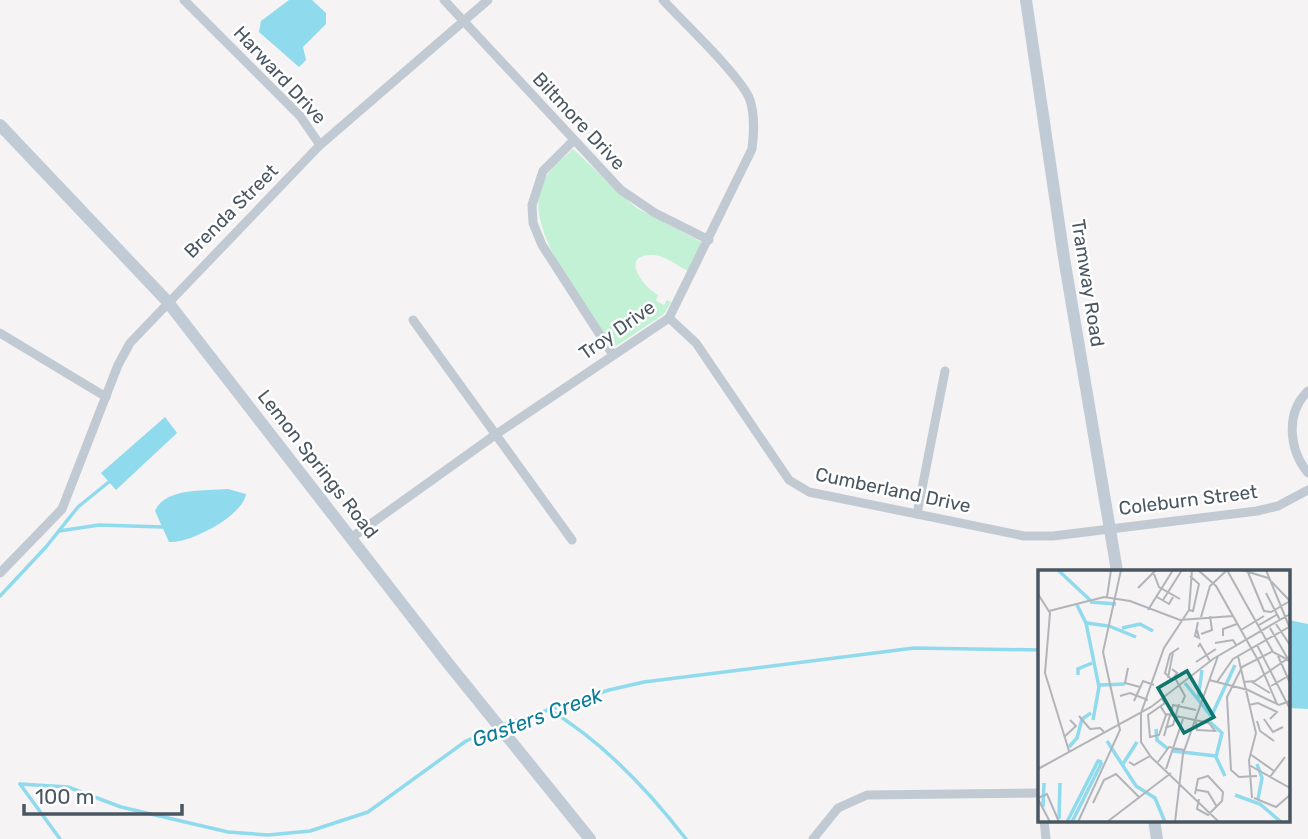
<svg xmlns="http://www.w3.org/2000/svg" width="1308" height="839" font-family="Rubik,sans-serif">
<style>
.green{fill:#c3f1d5}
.water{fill:#90daee}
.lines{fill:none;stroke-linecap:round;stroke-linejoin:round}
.stream{stroke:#90daee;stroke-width:3.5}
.street{stroke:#c1cad2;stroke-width:9}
.secondary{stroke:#c1cbd6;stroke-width:12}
.labels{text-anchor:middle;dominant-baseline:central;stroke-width:5;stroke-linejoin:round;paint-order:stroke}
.street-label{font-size:19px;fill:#4a5661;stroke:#fff}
.water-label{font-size:21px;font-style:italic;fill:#0c7c9b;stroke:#fff}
.inset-river{fill:none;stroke:#90daee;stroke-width:3.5}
.inset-road{fill:none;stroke:#b1b4b9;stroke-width:2}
.view{fill:#0f766e;fill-opacity:0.15;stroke:#0f766e;stroke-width:3.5}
.inset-edge{fill:none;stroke:#4a5661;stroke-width:3.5}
</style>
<rect width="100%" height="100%" fill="#f5f3f3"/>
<path class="green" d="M 573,149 L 635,207 L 703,243 L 688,271 C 678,266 664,255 653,255 C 619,254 642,286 658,295 L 656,301 L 664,305 L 667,300 L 671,302 L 664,314 L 613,348 C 589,310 527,235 540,190 C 545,172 560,161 573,149 Z"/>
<g class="water">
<path d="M 289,0 L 312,0 L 326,13 L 326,24 L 303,47 L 306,60 L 299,67 L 259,32 L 261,21 Z"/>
<path d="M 165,417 L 177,433 L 116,490 L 101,473 Z"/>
<path d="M 228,489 L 246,494 C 243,516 189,544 169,542 L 155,511 C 165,487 207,491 228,489 Z"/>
<path d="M 1289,620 L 1308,624 L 1308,709 L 1289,708 Z"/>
</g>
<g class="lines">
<g class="stream">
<path d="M 59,531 L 99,525 L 163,527"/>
<path d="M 0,596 L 46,547 L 78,507 L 110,481"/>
<path d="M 548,709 C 601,740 648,790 686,839"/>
<path d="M 503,725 L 609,690 L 644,682 L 914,648 L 1040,650"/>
<path d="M 20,784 L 68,787 L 121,807 L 228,832 L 268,835 L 310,831 L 368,812 L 466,741 L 496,728"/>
<path d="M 20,784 L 60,839"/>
</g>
<g class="street">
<path d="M 184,0 L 300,116 L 320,145"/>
<path d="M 444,0 L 621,190 L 655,213 L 709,240"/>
<path d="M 573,141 L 543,171 L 532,205 L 533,223 L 542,245 L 613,355"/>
<path d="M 669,318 L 696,343 L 789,480 L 809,492 L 1024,536 L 1053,536 L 1257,511 L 1278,506 L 1308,490"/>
<path d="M 413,320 L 572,540"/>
<path d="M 0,333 L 106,397"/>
<path d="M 1308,391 C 1285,413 1289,450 1308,473"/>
<path d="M 917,514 L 945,371"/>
<path d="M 351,538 L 495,435 L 669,318 L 752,149 C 754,132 755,116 750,100 C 742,77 682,21 663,0"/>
<path d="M 0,573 L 62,509 L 118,365 L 130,343 L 320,145 L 488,0"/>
<path d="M 1044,820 L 1046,839"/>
<path d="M 813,839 L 838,808 L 867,795 L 1040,793"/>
</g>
<g class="secondary">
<path d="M 1026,0 L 1064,258 L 1117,571"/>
<path d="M 0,125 L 167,301 L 447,662 L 590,839"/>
<path d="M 1154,820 L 1157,839"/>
</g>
</g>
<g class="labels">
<g class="street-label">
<text transform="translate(280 75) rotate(47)">Harward Drive</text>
<text transform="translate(579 121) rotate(47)">Biltmore Drive</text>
<text transform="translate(231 211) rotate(-45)">Brenda Street</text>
<text transform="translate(1088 283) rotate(81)">Tramway Road</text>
<text transform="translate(617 330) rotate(-35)">Troy Drive</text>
<text transform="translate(318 464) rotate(52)">Lemon Springs Road</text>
<text transform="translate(893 490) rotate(12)">Cumberland Drive</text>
<text transform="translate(1188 500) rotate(-7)">Coleburn Street</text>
</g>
<g class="water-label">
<text transform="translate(537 717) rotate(-20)">Gasters Creek</text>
</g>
</g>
<g transform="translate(1038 570)">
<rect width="252" height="252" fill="#f5f3f3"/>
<path class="inset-river" d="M 20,0 L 52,30M 52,32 L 78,34M 39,35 L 48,53 L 61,117 L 55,150M 49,53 L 70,56M 71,56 L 98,67M 84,58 L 102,54 L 115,61M 40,105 L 40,99 L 54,93M 147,113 L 173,146M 62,115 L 87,114M 160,129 L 164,100M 173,147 L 197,95M 172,152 L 184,163 L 178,187 L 187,206M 118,159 L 119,170 L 130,179M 69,171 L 98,216 L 117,228 L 127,252M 31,177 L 39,168 L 44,149 L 53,143M 135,181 L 178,186M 85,194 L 99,172M 219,194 L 224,208 L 220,229M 197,225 L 222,234 L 243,252M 5,237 L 6,213M 21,249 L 22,213M 29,252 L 60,191 L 64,192M 34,252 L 64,192"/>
<path class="inset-road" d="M 154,0 L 151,40 L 126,78 L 103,143 L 103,172 L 113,187 L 181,252M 160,0 L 178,16 L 221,92 L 239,134M 189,0 L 235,82 L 252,91M 204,0 L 230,8 L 252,31M 209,0 L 226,41 L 233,42 L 252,31M 228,0 L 251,56M 116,4 L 121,17 L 142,29M 100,18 L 118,0M 228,23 L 242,50M 0,24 L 12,43 L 7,103 L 31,181M 69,27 L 73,0M 119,27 L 131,34 L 135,27M 125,30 L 144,0M 110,40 L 135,0M 151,40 L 155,41 L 161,14 L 152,6M 11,41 L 66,27 L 92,31 L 142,50 L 195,46M 163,47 L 172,16 L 188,1M 238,54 L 252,75M 221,55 L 240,44M 232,58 L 250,89M 159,60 L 161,68 L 157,66 L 160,52M 203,60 L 226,46M 163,64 L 174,60 L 172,46M 185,66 L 185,59 L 199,54M 177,73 L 195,70 L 198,75M 219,75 L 252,139M 160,77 L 162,74 L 172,91M 200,86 L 218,163 L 211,190 L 214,228M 240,86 L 252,113M 158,92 L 178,79M 90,98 L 87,113 L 102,117M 134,99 L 139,103 L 134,110 L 127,103 L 132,84 L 141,78M 130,108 L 135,82M 137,108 L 147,126 L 144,133M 171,110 L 210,120 L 241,135 L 252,131M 179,112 L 195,89 L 251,57M 205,112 L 217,111 L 252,87M 214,112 L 232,123M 233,116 L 252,105M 82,126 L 92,123 L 110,130M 96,131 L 105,111 L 116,115M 211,135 L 220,133 L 239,142 L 232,149M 123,137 L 128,145 L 121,165 L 112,167 L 110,145 L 127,133 L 124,129M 128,144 L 171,153 L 177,161 L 159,160 L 158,152M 41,146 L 52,159 L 62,158 L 67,163M 226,149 L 235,162 L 245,157M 219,151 L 222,161 L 236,171M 127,158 L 135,155 L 141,134M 126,166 L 135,135 L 158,140M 26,167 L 38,156 L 32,150M 212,184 L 236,201M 91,192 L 96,195 L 112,186M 120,192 L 131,177 L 146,180M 211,195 L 252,218M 0,199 L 113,137 L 175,89 L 252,44M 128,199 L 145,149M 219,206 L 201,207 L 193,200 L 189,127 L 204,97 L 235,81M 232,207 L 247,187M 159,220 L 170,222 L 179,237M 157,224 L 160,209 L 170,206 L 185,222 L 184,231 L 170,245 L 159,239 L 161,229M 0,228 L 9,224 L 21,252M 216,228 L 238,237 L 252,225M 0,229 L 12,252M 55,233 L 66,210 L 78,204 L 102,228M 40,252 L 82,160 L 65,82 L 83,0M 69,252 L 133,203M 137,252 L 145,184 L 180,86"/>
<path class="view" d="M 149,101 L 176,147 L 146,163 L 120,118 Z"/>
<rect width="252" height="252" class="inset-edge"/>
</g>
<path d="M24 804v10h158v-10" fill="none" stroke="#4a5661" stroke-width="3.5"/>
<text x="35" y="804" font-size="21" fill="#4a5661" stroke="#ffffff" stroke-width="5" paint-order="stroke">100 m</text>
</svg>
